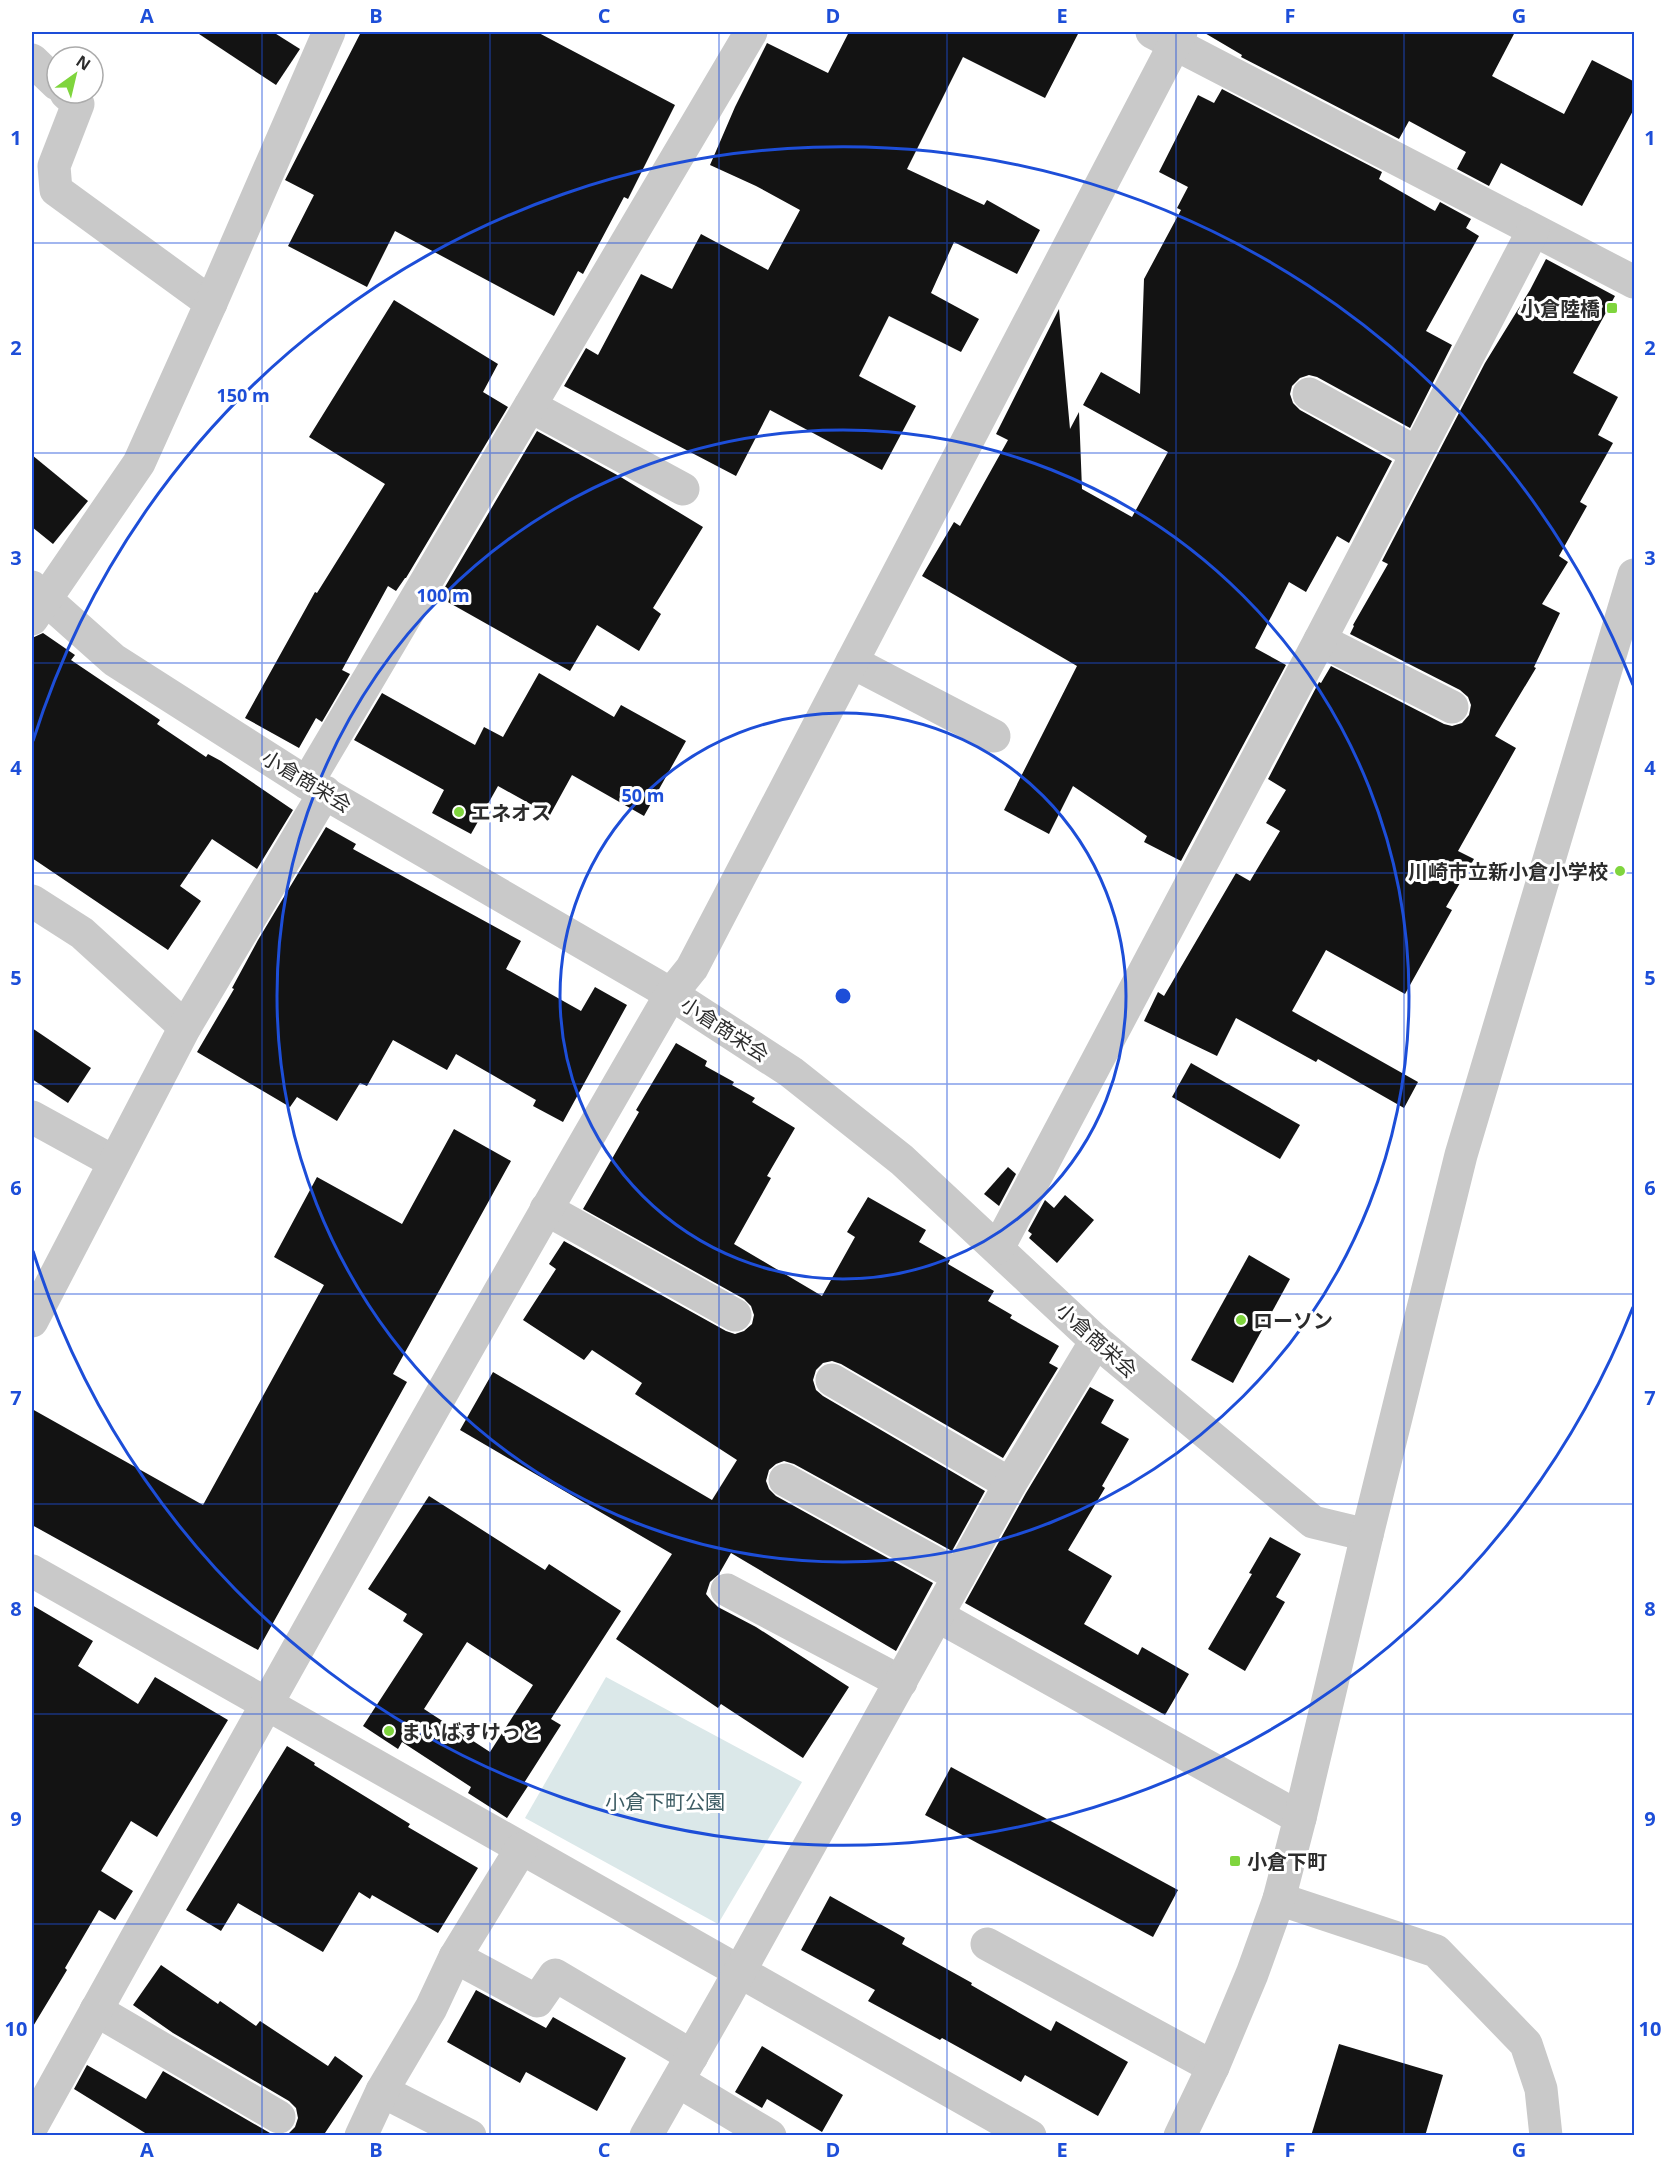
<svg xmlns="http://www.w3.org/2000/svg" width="1666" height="2167" font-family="'Open Sans','Noto Sans JP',sans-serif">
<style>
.green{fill:#dbe8e9}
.building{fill:#131313;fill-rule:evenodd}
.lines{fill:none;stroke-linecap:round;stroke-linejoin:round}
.minor{stroke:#c9c9c9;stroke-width:33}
.grid{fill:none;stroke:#1d4ed8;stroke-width:1.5;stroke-opacity:0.55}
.ring{fill:none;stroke:#1d4ed8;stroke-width:3}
.poi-dot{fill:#7fd53d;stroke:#fff;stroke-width:2}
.labels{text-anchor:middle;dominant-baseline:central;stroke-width:6;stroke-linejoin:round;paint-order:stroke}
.poi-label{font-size:20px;font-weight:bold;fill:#2c2c2c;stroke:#fff;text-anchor:start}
.street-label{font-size:20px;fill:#2c2c2c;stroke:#fff}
.park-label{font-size:20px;fill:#3e5d64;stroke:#fff}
.centre{fill:#1d4ed8;stroke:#fff;stroke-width:3}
.ring-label{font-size:18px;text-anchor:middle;font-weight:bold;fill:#1d4ed8;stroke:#fff;stroke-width:6;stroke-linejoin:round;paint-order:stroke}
.neatline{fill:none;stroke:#1d4ed8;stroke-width:2}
.grid-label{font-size:20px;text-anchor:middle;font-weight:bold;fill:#1d4ed8}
</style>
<rect width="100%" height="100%" fill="#fff"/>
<path class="green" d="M 606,1677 L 802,1782 L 718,1924 L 525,1818 Z"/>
<g class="building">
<path d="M 196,32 L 273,32 L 300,49 L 276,85 Z"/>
<path d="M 361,32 L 537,32 L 675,105 L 628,199 L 624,197 L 583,274 L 578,271 L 554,316 L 395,231 L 367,287 L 288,246 L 314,195 L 285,180 Z"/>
<path d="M 849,32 L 1079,32 L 1045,98 L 963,57 L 907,169 L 984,205 L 987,200 L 1040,230 L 1017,274 L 954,242 L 931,293 L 979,319 L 961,352 L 889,316 L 859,376 L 916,406 L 882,470 L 770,410 L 736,476 L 564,386 L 586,348 L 598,355 L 641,274 L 672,289 L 701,234 L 768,270 L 800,210 L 756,186 L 710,165 L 735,107 L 767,43 L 828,73 Z"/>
<path d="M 1203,32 L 1515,32 L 1492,76 L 1564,114 L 1592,60 L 1635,82 L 1635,107 L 1582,206 L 1501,163 L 1489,186 L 1457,169 L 1466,152 L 1409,121 L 1399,139 L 1241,57 L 1242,55 Z"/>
<path d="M 1222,89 L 1382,172 L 1379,179 L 1435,211 L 1440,202 L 1471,219 L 1466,228 L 1479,236 L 1426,331 L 1452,345 L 1410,428 L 1317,377 L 1309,375 L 1300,378 L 1292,386 L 1290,394 L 1293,403 L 1300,410 L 1392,461 L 1349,543 L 1337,536 L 1306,592 L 1289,582 L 1255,648 L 1286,665 L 1181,861 L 1144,842 L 1147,836 L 1073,786 L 1049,834 L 1004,810 L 1077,666 L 922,576 L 954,522 L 960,526 L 1008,440 L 996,434 L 1059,309 L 1070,429 L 1079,412 L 1082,489 L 1132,517 L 1168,452 L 1083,405 L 1101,372 L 1140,394 L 1144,279 L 1181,210 L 1177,208 L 1188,187 L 1159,172 L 1198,95 L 1214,103 Z"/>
<path d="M 1546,259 L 1615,296 L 1573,373 L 1618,397 L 1598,435 L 1613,443 L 1580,502 L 1587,506 L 1559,556 L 1568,562 L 1542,604 L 1560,613 L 1534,667 L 1536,668 L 1495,736 L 1516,748 L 1458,851 L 1474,859 L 1446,907 L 1452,910 L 1405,994 L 1326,950 L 1292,1011 L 1418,1082 L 1404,1108 L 1318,1059 L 1316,1062 L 1236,1018 L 1217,1056 L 1144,1021 L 1158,992 L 1164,996 L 1236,873 L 1250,881 L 1280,831 L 1266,823 L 1286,790 L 1268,779 L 1319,682 L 1321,683 L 1331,666 L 1444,724 L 1452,726 L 1462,723 L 1469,715 L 1471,705 L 1468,697 L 1460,690 L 1350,634 L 1354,626 L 1353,625 L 1388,564 L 1382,561 L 1485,363 L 1530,290 Z"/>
<path d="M 394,300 L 498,364 L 483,392 L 508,407 L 406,578 L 405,578 L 396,591 L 388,586 L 342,670 L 350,674 L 322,722 L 316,718 L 299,748 L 245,718 L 315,592 L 317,593 L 385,484 L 309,437 Z"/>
<path d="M 537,431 L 619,476 L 703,527 L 653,608 L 661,614 L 639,651 L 597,625 L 570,671 L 439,597 Z"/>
<path d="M 32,455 L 88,501 L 53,544 L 32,527 Z"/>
<path d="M 43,633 L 75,655 L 71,660 L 160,720 L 157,724 L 206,757 L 208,754 L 221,761 L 293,810 L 257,869 L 212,839 L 180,886 L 201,901 L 168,950 L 32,858 L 32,638 Z"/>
<path d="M 539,673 L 614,717 L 621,705 L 686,741 L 644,816 L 572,775 L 550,815 L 498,786 L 471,834 L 432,813 L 444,790 L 354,740 L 382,693 L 475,745 L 484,727 L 503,737 Z"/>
<path d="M 326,827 L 356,844 L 353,849 L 521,941 L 506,969 L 581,1011 L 595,987 L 627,1005 L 563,1122 L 533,1106 L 536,1100 L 456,1054 L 447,1070 L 393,1040 L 367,1086 L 360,1083 L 337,1121 L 297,1097 L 290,1107 L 197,1052 L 234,989 L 232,988 L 258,940 Z"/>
<path d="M 32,1028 L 91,1068 L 68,1103 L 32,1079 Z"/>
<path d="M 676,1043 L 707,1061 L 705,1066 L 734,1082 L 732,1085 L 755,1098 L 752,1102 L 795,1128 L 767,1176 L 771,1178 L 734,1244 L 822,1296 L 855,1237 L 847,1232 L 868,1197 L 926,1230 L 919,1242 L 950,1260 L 948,1264 L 994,1291 L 988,1301 L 1012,1315 L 1010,1318 L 1059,1346 L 1049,1363 L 1058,1368 L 1003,1458 L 841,1364 L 832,1361 L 823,1363 L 816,1370 L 813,1380 L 816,1390 L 823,1396 L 985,1491 L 952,1551 L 794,1464 L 784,1461 L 776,1464 L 769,1470 L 766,1481 L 769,1489 L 776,1496 L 933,1583 L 896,1651 L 731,1553 L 719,1574 L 710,1582 L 706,1594 L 711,1600 L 718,1607 L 756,1627 L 849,1687 L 803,1758 L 721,1704 L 718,1708 L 616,1639 L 672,1554 L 460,1430 L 493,1372 L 712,1500 L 737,1460 L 635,1394 L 642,1383 L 592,1350 L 584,1360 L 523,1320 L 556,1269 L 549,1264 L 564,1241 L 726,1331 L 735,1334 L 744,1331 L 752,1324 L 754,1315 L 751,1306 L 744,1299 L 583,1209 L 639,1112 L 636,1110 Z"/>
<path d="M 1191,1063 L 1300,1125 L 1280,1159 L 1172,1097 Z"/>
<path d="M 454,1129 L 511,1161 L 393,1374 L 407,1382 L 258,1650 L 32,1525 L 32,1409 L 203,1505 L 324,1285 L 274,1257 L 317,1177 L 402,1224 Z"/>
<path d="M 1008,1167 L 1016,1174 L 999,1206 L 984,1194 Z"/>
<path d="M 1065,1195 L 1094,1220 L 1057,1263 L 1029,1238 L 1032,1234 L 1028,1231 L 1045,1200 L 1054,1208 Z"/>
<path d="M 1249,1255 L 1290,1279 L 1233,1383 L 1191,1360 Z"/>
<path d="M 1090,1387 L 1114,1400 L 1101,1423 L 1129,1439 L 1102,1486 L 1105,1488 L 1068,1550 L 1112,1576 L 1084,1624 L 1138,1655 L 1142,1647 L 1189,1674 L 1165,1715 L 965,1603 L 1026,1493 Z"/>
<path d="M 429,1496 L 545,1570 L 549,1564 L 621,1611 L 551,1719 L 561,1725 L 524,1783 L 528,1786 L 507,1818 L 468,1793 L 471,1787 L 402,1742 L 398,1749 L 363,1726 L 423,1634 L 403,1621 L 407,1614 L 368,1589 ZM 467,1642 L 533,1685 L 490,1752 L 424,1709 Z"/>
<path d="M 1270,1537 L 1301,1554 L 1276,1597 L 1285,1602 L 1245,1671 L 1208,1649 L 1252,1574 L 1249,1573 Z"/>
<path d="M 32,1605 L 93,1641 L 78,1666 L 138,1704 L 155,1677 L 228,1720 L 157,1837 L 131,1821 L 101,1871 L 133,1891 L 115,1920 L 99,1910 L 65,1968 L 67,1970 L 32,2028 Z"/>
<path d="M 287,1746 L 315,1763 L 314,1765 L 410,1824 L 408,1827 L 478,1868 L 438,1933 L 372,1895 L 370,1899 L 359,1892 L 323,1952 L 238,1903 L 221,1931 L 186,1910 Z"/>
<path d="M 951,1767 L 1178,1890 L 1153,1937 L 925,1815 Z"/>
<path d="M 830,1896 L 905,1938 L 902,1944 L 972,1983 L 971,1985 L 1051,2031 L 1056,2021 L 1128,2062 L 1098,2116 L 1025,2075 L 1021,2082 L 942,2038 L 940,2040 L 868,2001 L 875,1990 L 801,1950 Z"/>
<path d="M 161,1965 L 218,2004 L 220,2001 L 256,2026 L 260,2021 L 328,2066 L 335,2056 L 363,2076 L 323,2136 L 280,2136 L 289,2133 L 295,2127 L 298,2118 L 296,2108 L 289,2101 L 173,2033 L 133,2005 Z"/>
<path d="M 476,1990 L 546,2028 L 553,2017 L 626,2058 L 597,2111 L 526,2072 L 520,2083 L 447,2042 Z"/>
<path d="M 1339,2044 L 1443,2075 L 1425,2136 L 1311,2136 Z"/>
<path d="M 762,2046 L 843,2095 L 822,2132 L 767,2099 L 762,2108 L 735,2092 Z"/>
<path d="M 87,2065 L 146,2099 L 163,2071 L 270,2133 L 278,2136 L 150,2136 L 74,2089 Z"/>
</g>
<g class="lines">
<g class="minor">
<path d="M 1152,32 L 1634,282"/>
<path d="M 32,60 L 57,84"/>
<path d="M 66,93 L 78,104 L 54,166 L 56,190 L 211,303"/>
<path d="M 1309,394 L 1417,453"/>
<path d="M 530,406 L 683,489"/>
<path d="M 32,587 L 114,660 L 307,783 L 671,994 L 791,1072 L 902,1160 L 1096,1341 L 1313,1522 L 1367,1535"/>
<path d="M 32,619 L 139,463 L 211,303 L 329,32"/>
<path d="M 1320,640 L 1452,707"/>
<path d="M 852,662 L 994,736"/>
<path d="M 307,783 L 751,32"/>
<path d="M 32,901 L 82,933 L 185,1027"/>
<path d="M 32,1117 L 114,1162"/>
<path d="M 546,1209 L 735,1315"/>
<path d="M 998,1248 L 1320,640 L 1533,231"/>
<path d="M 32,1321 L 185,1027 L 325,792"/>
<path d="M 832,1380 L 1010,1484"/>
<path d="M 785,1480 L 959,1576"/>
<path d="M 32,1571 L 1030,2136"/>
<path d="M 727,1590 L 901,1682"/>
<path d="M 938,1616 L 1300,1818"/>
<path d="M 1279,1899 L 1436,1951 L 1526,2044 L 1541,2089 L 1546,2136"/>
<path d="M 987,1944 L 1213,2067"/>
<path d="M 455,1957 L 537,2001 L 555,1975 L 692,2056"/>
<path d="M 96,2010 L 279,2117"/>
<path d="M 678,2081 L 770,2136"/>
<path d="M 382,2091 L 470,2136"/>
<path d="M 32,2126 C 242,1747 453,1369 671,994 L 692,968 L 1181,32"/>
<path d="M 361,2136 L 382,2091 L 431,2008 L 455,1957 L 521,1849"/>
<path d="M 646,2136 L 726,1996 L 1010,1484 L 1096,1341"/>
<path d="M 1180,2136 L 1213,2067 L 1252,1974 L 1279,1899 L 1300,1818 L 1367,1535 L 1461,1155 L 1634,575"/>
</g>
</g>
<path class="grid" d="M 262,32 L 262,2136M 490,32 L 490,2136M 719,32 L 719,2136M 947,32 L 947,2136M 1176,32 L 1176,2136M 1404,32 L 1404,2136M 32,243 L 1634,243M 32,453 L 1634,453M 32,663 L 1634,663M 32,873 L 1634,873M 32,1084 L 1634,1084M 32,1294 L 1634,1294M 32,1504 L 1634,1504M 32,1714 L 1634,1714M 32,1924 L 1634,1924"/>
<g class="ring">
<circle cx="843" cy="996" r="283"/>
<circle cx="843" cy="996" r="566"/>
<path d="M1633 1307A849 849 0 0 1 33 1251M33 741A849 849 0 0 1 1633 685"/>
</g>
<g class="poi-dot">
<rect x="1606" y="302" width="12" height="12" rx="3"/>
<circle cx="459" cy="812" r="6"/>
<circle cx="1620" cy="871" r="6"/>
<circle cx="1241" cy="1320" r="6"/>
<circle cx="389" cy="1731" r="6"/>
<rect x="1229" y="1855" width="12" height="12" rx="3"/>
</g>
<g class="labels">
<g class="poi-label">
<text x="1600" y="308" text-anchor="end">小倉陸橋</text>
<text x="471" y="812">エネオス</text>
<text x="1608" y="871" text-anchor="end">川崎市立新小倉小学校</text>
<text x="1253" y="1320">ローソン</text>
<text x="401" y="1731">まいばすけっと</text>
<text x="1247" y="1861">小倉下町</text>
</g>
<g class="street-label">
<text transform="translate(307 781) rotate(31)">小倉商栄会</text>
<text transform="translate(725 1029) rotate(33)">小倉商栄会</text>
<text transform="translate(1097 1340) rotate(42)">小倉商栄会</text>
</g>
<g class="park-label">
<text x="665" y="1801">小倉下町公園</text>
</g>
</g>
<circle cx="843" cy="996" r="9" class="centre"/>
<g class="ring-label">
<text x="243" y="402">150 m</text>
<text x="443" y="602">100 m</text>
<text x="643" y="802">50 m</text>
</g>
<rect width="1666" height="2167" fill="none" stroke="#ffffff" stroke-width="66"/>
<g transform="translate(75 75) rotate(34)"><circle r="28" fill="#ffffff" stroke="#ababab" stroke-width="1.5"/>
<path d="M0-4.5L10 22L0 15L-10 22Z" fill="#7fd53d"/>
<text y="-9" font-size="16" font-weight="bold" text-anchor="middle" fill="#2c2c2c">N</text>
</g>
<rect x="33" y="33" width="1600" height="2101" class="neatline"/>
<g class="grid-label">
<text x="147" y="23">A</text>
<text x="376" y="23">B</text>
<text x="604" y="23">C</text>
<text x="833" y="23">D</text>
<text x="1062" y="23">E</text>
<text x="1290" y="23">F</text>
<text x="1519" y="23">G</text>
<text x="16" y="145">1</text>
<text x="1650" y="145">1</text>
<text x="16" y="355">2</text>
<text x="1650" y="355">2</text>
<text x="16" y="565">3</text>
<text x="1650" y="565">3</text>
<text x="16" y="775">4</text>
<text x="1650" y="775">4</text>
<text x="16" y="985">5</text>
<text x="1650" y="985">5</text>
<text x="16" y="1195">6</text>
<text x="1650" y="1195">6</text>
<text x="16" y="1405">7</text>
<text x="1650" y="1405">7</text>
<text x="16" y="1616">8</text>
<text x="1650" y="1616">8</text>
<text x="16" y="1826">9</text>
<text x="1650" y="1826">9</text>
<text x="16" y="2036">10</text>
<text x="1650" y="2036">10</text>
<text x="147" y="2157">A</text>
<text x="376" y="2157">B</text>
<text x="604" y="2157">C</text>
<text x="833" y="2157">D</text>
<text x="1062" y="2157">E</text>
<text x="1290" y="2157">F</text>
<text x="1519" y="2157">G</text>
</g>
</svg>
